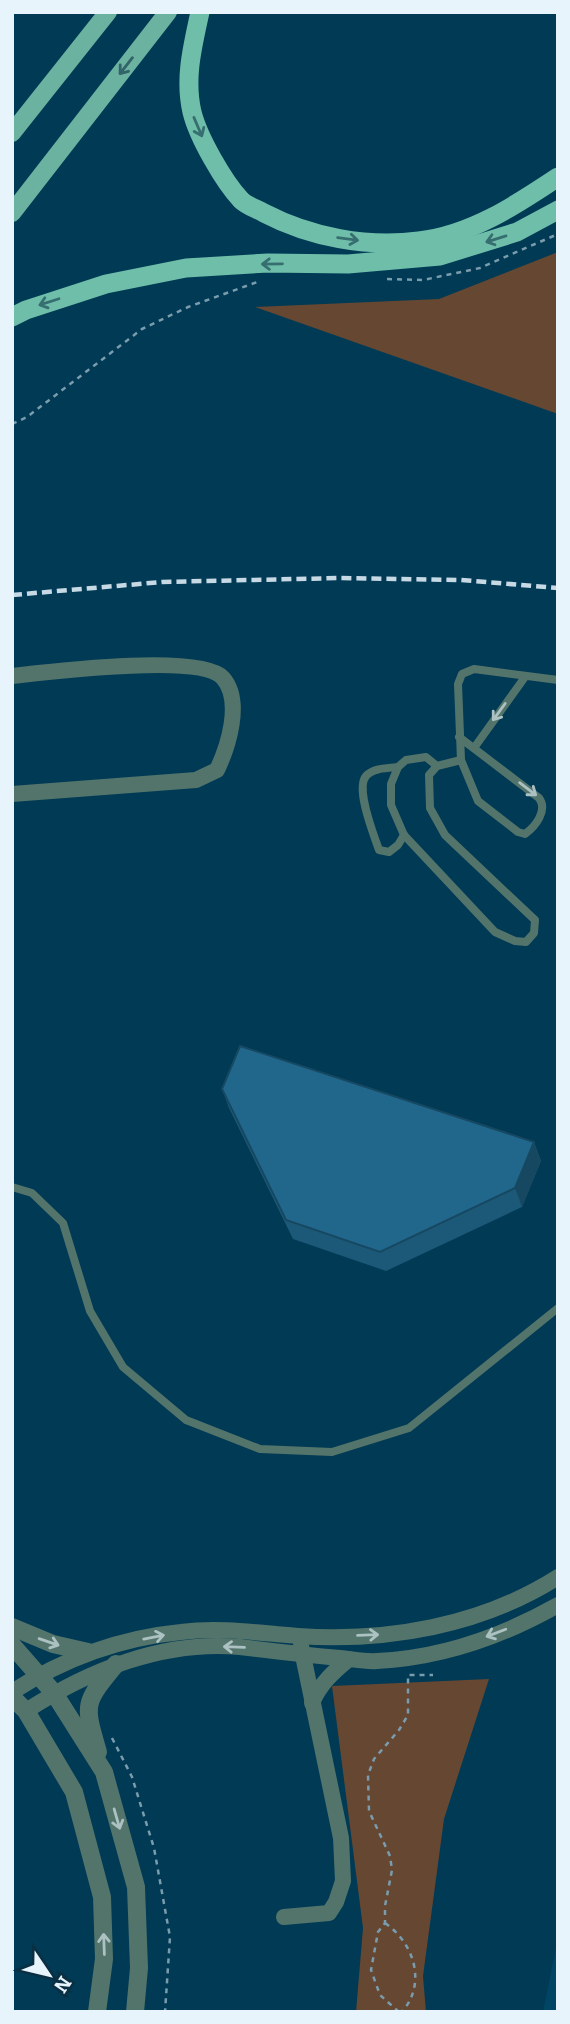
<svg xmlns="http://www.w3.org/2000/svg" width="570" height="2024" font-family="Bitter,serif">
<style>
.built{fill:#004564}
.green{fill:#654732}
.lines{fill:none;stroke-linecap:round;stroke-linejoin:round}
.path{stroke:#7a9cad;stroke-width:2.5;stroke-dasharray:5 5;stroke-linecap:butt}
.service{stroke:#53746b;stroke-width:8}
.minor{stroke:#53746b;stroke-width:16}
.tertiary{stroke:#53746b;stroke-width:18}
.primary{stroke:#6bb2a0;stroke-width:18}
.trunk{stroke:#6fbeaa;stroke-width:19}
.rail{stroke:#c6d9e4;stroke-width:4.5;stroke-dasharray:10 5;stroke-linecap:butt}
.wall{fill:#1c5978}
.shaded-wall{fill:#174862}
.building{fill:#21678c;stroke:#174862;stroke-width:2}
.oneway{stroke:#316368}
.oneway2{stroke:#376f71}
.oneway3{stroke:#acc1c2}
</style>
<rect width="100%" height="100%" fill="#003a55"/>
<path class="built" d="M 558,1938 L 558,2012 L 543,2012 Z"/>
<g class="green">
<path d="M 558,252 L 558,414 L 255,307 L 439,299 Z"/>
<path d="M 489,1679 L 444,1819 L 423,1976 L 426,2012 L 356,2012 L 363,1928 L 332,1686 Z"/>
</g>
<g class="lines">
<g class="path">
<path d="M 387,279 L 423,280 L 480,268 L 558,234"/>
<path d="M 12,424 L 27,417 L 142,329 L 188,307 L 260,281"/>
<path d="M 112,1738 L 132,1777 L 154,1848 L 170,1937 L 165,2012"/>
<path d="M 385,1923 C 414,1943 427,1983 402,2012"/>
<path d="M 399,2012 L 380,1995 L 371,1970 L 378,1932 L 385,1923 L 385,1906 L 392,1870 L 390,1856 L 369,1811 L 368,1775 L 374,1759 L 399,1730 L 408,1715 L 408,1675 L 433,1675"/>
</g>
<g class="service">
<path d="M 459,737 L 539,798 C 548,810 536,826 525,834 L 518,832 L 478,801 L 461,760 L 458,684 L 462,674 L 474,669 L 558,680"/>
<path d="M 474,748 L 525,677"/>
<path d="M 437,766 L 426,757 L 406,760 L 398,767 L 391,784 L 391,805 L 404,835 L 495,932 L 515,941 L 526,942 L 534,933 L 535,920 L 445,835 L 430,808 L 429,775 L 437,766 L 461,760"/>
<path d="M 398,767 C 388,768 373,768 366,776 C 355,789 374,835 379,850 L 389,852 L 398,845 L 404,835"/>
<path d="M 12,1187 L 32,1193 L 63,1223 L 90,1311 L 123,1367 L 186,1420 L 260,1449 L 332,1452 L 409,1428 L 558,1308"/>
</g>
<g class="minor">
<path d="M 12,676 C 48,672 201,653 223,678 C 243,701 228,747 217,770 L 196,780 L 12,794"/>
<path d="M 12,1692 C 63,1659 120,1638 181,1632 C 220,1627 259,1633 298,1636 C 387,1642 481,1626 558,1577"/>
<path d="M 312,1703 C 320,1684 333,1672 349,1659"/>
<path d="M 26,1711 C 89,1670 164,1640 240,1647 C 273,1651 307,1655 340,1658 C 352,1659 365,1662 377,1661 C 440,1658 503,1636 558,1605"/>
<path d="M 284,1917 L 329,1913 L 336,1902 L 343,1881 L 341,1838 L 301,1646"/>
</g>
<g class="tertiary">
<path d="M 12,1627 L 53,1644 L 88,1652"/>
<path d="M 12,1645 L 54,1693 L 104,1772 L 136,1887 L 139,1968 L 135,2012"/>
<path d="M 12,1697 L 26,1711 L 74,1792 L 102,1897 L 104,1959 L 97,2012"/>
<path d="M 98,1752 C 84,1704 83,1704 116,1664"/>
</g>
<g class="primary">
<path d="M 12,133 L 108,12"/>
<path d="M 12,213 L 168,12"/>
</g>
<g class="trunk">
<path d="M 200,12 C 193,45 184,78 192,112 C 198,137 224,182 241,200 C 247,206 257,209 264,213 C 310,237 367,248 419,241 C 471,235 516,205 558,177"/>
<path d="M 12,317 L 26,310 L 106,284 L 186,268 L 268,263 L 348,264 L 440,256 L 517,232 L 558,210"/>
</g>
<path class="rail" d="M 12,595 L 162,582 L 341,578 L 461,580 L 558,588"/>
</g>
<path class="wall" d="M 222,1089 L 534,1142 L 541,1161 L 522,1207 L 386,1271 L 293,1239 L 229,1108 Z"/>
<path class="shaded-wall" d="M 534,1142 L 541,1161 L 522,1207 L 515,1188 Z"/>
<path class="building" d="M 240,1046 L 534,1142 L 515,1188 L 380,1252 L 286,1220 L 222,1089 Z"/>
<defs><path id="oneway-shaft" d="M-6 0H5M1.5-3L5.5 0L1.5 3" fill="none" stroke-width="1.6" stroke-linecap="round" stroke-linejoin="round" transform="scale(1.75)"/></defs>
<use class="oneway" href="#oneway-shaft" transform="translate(126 66) rotate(128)"/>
<g class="oneway2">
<use href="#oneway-shaft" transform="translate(198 127) rotate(67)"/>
<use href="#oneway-shaft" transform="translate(348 239) rotate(8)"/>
<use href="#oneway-shaft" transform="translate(496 239) rotate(163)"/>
<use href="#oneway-shaft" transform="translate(272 264) rotate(179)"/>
<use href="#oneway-shaft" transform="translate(49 302) rotate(162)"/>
</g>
<g class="oneway3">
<use href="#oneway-shaft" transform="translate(499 712) rotate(126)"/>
<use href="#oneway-shaft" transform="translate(528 789) rotate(37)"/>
<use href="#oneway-shaft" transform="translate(496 1633) rotate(159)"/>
<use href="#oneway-shaft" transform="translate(368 1635) rotate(-2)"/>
<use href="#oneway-shaft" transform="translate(154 1637) rotate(-11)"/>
<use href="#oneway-shaft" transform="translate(49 1642) rotate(19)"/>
<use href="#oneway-shaft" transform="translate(234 1647) rotate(-178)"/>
<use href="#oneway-shaft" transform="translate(117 1819) rotate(74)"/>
<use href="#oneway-shaft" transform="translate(104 1944) rotate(-92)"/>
</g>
<rect width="570" height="2024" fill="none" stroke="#e7f4fc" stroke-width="28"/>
<g transform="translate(49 1975) rotate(125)" stroke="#0a2f42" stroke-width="5" paint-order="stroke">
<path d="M0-5L12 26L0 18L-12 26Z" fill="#e7f4fc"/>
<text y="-10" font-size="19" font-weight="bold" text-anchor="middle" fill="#e7f4fc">N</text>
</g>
</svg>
